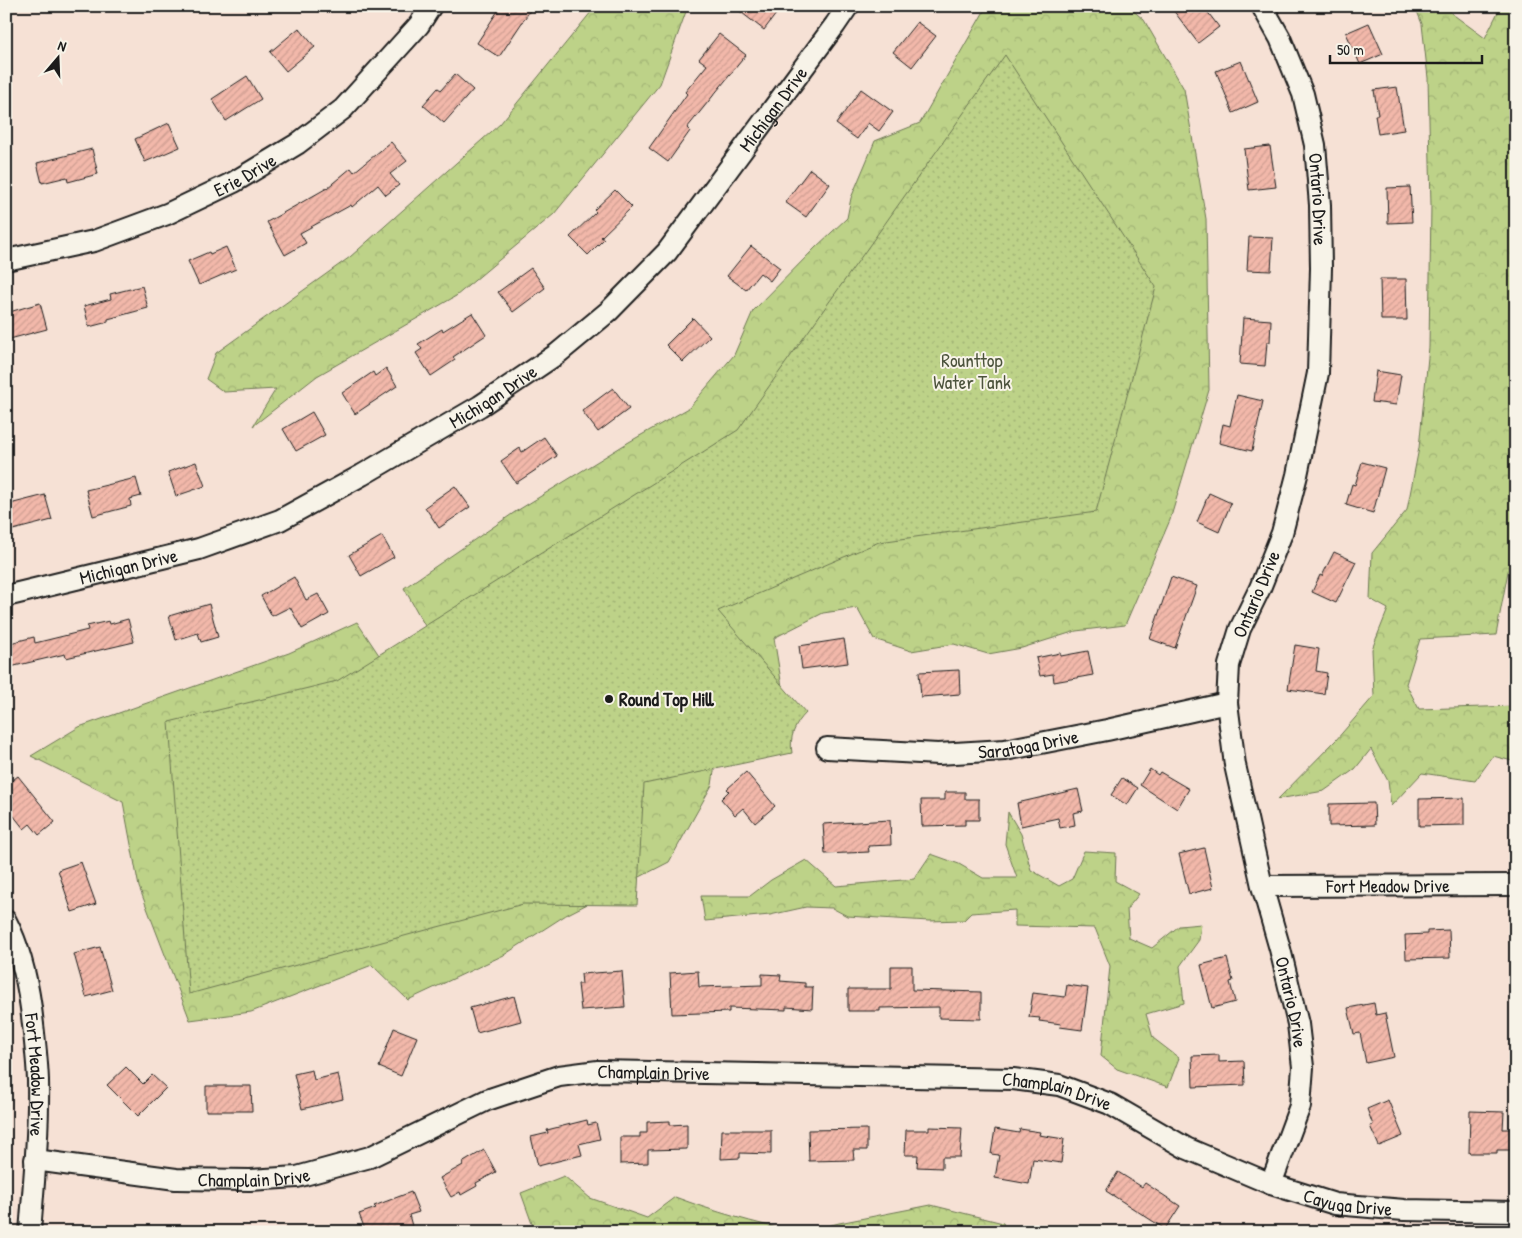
<svg xmlns="http://www.w3.org/2000/svg" width="1522" height="1238" font-family="'Patrick Hand',sans-serif">
<style>
.forest{fill:url(#forest-crowns);stroke:#6c7752}
.park{fill:url(#park-dots);stroke:#6c7752}
.building{fill:url(#building-hatch);stroke:#1c1c1c}
.lines{fill:none;stroke-linecap:round;stroke-linejoin:round}
.street-casing{stroke:#1c1c1c;stroke-width:24}
.street{stroke:#f7f3e8;stroke-width:20}
.poi-dot{fill:#1c1c1c;stroke:#f7f3e8;stroke-width:2}
.labels{text-anchor:middle;dominant-baseline:central;stroke-width:4;stroke-linejoin:round;paint-order:stroke}
.street-label{font-size:19px;fill:#1c1c1c;stroke:#f7f3e8}
.park-label{font-size:19px;fill:#4c533c;stroke:#f7f3e8}
.poi-label{font-size:19px;font-weight:bold;fill:#1c1c1c;stroke:#f7f3e8;text-anchor:start}
</style>
<defs>
<pattern id="forest-crowns" width="20" height="18" patternUnits="userSpaceOnUse" patternTransform="scale(1.25)"><rect width="20" height="18" fill="#bdd288"/><path d="M2 6a3 3 0 1 1 6 0M12 15a3 3 0 1 1 6 0" fill="none" stroke="#a2b475"/></pattern>
<pattern id="park-dots" width="8" height="8" patternUnits="userSpaceOnUse" patternTransform="scale(1.25)"><rect width="8" height="8" fill="#bdd288"/><path d="M2 2h.1M6 6h.1" fill="none" stroke="#a2b475" stroke-width="1.8" stroke-linecap="round"/></pattern>
<pattern id="building-hatch" width="6" height="6" patternUnits="userSpaceOnUse" patternTransform="scale(1.25)"><rect width="6" height="6" fill="#f2b8aa"/><path d="M-1 1l2-2M0 6l6-6M5 7l2-2" fill="none" stroke="#cf9e92"/></pattern>
</defs>
<rect width="100%" height="100%" fill="#f6e1d5"/>
<filter id="ink" filterUnits="userSpaceOnUse"><feTurbulence type="fractalNoise" baseFrequency=".02" numOctaves="2"/><feDisplacementMap in="SourceGraphic" scale="10" xChannelSelector="R" yChannelSelector="G"/><feConvolveMatrix kernelMatrix="1 2 1 2 8 2 1 2 1" color-interpolation-filters="sRGB"/></filter>
<g filter="url(#ink)">
<g class="forest">
<path d="M 596,6 L 688,6 L 660,84 L 554,214 L 456,296 L 317,376 L 253,426 L 276,389 L 224,392 L 206,379 L 216,353 L 350,257 L 500,124 Z"/>
<path d="M 987,6 L 1128,6 L 1144,20 L 1184,89 L 1206,219 L 1209,390 L 1170,520 L 1125,625 L 1076,631 L 1022,648 L 988,654 L 954,644 L 911,651 L 874,639 L 857,608 L 823,613 L 774,638 L 786,711 L 718,744 L 712,785 L 669,862 L 566,915 L 504,955 L 408,1000 L 372,965 L 251,1012 L 190,1020 L 139,887 L 123,802 L 31,756 L 79,727 L 289,653 L 357,622 L 385,664 L 430,635 L 404,588 L 515,512 L 629,442 L 689,408 L 734,355 L 753,311 L 816,247 L 847,218 L 851,198 L 875,141 L 920,123 Z"/>
<path d="M 1415,6 L 1448,6 L 1451,13 L 1485,38 L 1501,6 L 1516,6 L 1516,529 L 1496,635 L 1420,639 L 1406,684 L 1419,709 L 1516,706 L 1516,762 L 1493,756 L 1475,781 L 1422,773 L 1391,806 L 1388,781 L 1371,749 L 1355,769 L 1324,791 L 1278,799 L 1336,740 L 1374,696 L 1372,649 L 1388,609 L 1370,599 L 1372,553 L 1407,510 L 1419,448 L 1429,347 L 1431,205 L 1428,78 L 1422,24 Z"/>
<path d="M 1008,812 L 1021,834 L 1031,870 L 1059,886 L 1072,879 L 1084,851 L 1116,853 L 1115,881 L 1139,894 L 1127,909 L 1129,938 L 1152,948 L 1179,926 L 1201,924 L 1199,940 L 1180,966 L 1184,1003 L 1146,1014 L 1153,1038 L 1179,1058 L 1168,1087 L 1117,1069 L 1101,1056 L 1110,966 L 1095,928 L 1015,926 L 1015,910 L 971,913 L 964,920 L 929,921 L 847,916 L 832,908 L 806,907 L 770,915 L 705,921 L 701,896 L 750,896 L 771,880 L 806,860 L 836,886 L 914,879 L 931,854 L 959,864 L 983,878 L 1017,878 L 1005,844 Z"/>
<path d="M 564,1176 L 590,1198 L 647,1218 L 675,1197 C 715,1212 754,1223 795,1232 L 535,1232 L 521,1193 Z"/>
<path d="M 931,1205 L 1003,1223 L 1006,1232 L 805,1232 L 839,1223 Z"/>
</g>
<path class="park" d="M 1005,55 L 1156,287 L 1096,512 L 879,542 L 718,611 L 806,713 C 795,724 789,737 792,753 L 644,784 L 637,905 L 523,904 L 189,994 L 169,722 L 337,681 L 738,430 Z"/>
<g class="building">
<path d="M 501,6 L 533,6 L 499,57 L 477,43 Z"/>
<path d="M 733,6 L 782,6 L 764,30 Z"/>
<path d="M 1170,6 L 1203,6 L 1219,27 L 1198,43 Z"/>
<path d="M 917,22 L 936,36 L 912,67 L 893,52 Z"/>
<path d="M 1369,23 L 1383,54 L 1360,64 L 1346,33 Z"/>
<path d="M 299,28 L 315,47 L 286,71 L 270,52 Z"/>
<path d="M 719,34 L 746,55 L 687,128 L 690,131 L 668,162 L 649,148 L 687,94 L 685,92 L 707,65 L 699,59 Z"/>
<path d="M 1241,61 L 1258,102 L 1233,113 L 1216,71 Z"/>
<path d="M 455,74 L 473,90 L 444,123 L 423,105 L 438,88 L 441,90 Z"/>
<path d="M 247,76 L 261,99 L 226,121 L 212,99 Z"/>
<path d="M 1397,87 L 1404,130 L 1378,134 L 1375,115 L 1378,115 L 1374,90 Z"/>
<path d="M 861,89 L 893,112 L 879,131 L 868,123 L 857,139 L 836,124 Z"/>
<path d="M 169,123 L 180,147 L 145,162 L 135,139 Z"/>
<path d="M 391,142 L 407,161 L 390,174 L 399,185 L 386,195 L 378,185 L 352,207 L 351,205 L 300,233 L 306,243 L 285,255 L 267,222 L 327,188 L 351,168 L 354,172 Z"/>
<path d="M 1270,146 L 1276,187 L 1249,190 L 1244,149 Z"/>
<path d="M 92,149 L 98,174 L 68,182 L 67,177 L 42,183 L 37,163 Z"/>
<path d="M 810,169 L 830,184 L 806,217 L 785,202 Z"/>
<path d="M 1410,187 L 1412,222 L 1388,223 L 1387,188 Z"/>
<path d="M 615,190 L 632,207 L 601,237 L 604,239 L 588,255 L 570,237 L 596,212 L 594,210 Z"/>
<path d="M 1249,237 L 1273,238 L 1271,271 L 1247,270 Z"/>
<path d="M 751,246 L 780,268 L 770,281 L 760,273 L 746,290 L 727,276 Z"/>
<path d="M 226,247 L 236,269 L 199,285 L 188,261 L 209,252 L 210,254 Z"/>
<path d="M 531,268 L 545,288 L 513,312 L 498,292 Z"/>
<path d="M 1380,279 L 1406,279 L 1407,320 L 1381,320 Z"/>
<path d="M 142,286 L 148,308 L 108,319 L 108,322 L 89,327 L 84,306 L 111,299 L 110,294 Z"/>
<path d="M 40,303 L 47,329 L 6,340 L 6,313 Z"/>
<path d="M 472,313 L 486,335 L 453,357 L 455,360 L 431,376 L 416,353 L 422,349 L 418,344 L 442,329 L 443,331 Z"/>
<path d="M 693,318 L 710,336 L 683,362 L 666,345 Z"/>
<path d="M 1243,318 L 1271,320 L 1270,342 L 1267,342 L 1265,366 L 1240,364 Z"/>
<path d="M 386,368 L 397,386 L 355,414 L 342,393 L 373,372 L 375,376 Z"/>
<path d="M 1376,371 L 1401,375 L 1396,405 L 1372,402 Z"/>
<path d="M 613,388 L 629,409 L 598,432 L 582,411 Z"/>
<path d="M 1237,395 L 1263,401 L 1252,451 L 1219,443 L 1223,424 L 1230,426 Z"/>
<path d="M 312,412 L 325,435 L 296,451 L 283,429 Z"/>
<path d="M 544,437 L 557,456 L 516,483 L 501,461 L 520,448 L 522,452 Z"/>
<path d="M 196,462 L 205,486 L 176,496 L 168,472 Z"/>
<path d="M 1362,462 L 1385,468 L 1373,513 L 1346,505 L 1352,484 L 1355,485 Z"/>
<path d="M 136,478 L 141,496 L 130,499 L 131,506 L 93,516 L 86,490 Z"/>
<path d="M 455,486 L 470,507 L 439,528 L 425,507 Z"/>
<path d="M 1209,493 L 1231,503 L 1219,532 L 1197,522 Z"/>
<path d="M 45,495 L 52,520 L 9,531 L 6,521 L 6,505 Z"/>
<path d="M 382,536 L 394,557 L 361,576 L 349,555 Z"/>
<path d="M 1334,552 L 1356,562 L 1336,603 L 1312,592 L 1320,575 L 1322,576 Z"/>
<path d="M 294,577 L 306,600 L 318,594 L 329,614 L 302,629 L 290,607 L 272,616 L 261,596 Z"/>
<path d="M 1171,577 L 1197,586 L 1175,648 L 1150,639 Z"/>
<path d="M 209,604 L 218,637 L 201,642 L 198,633 L 176,640 L 169,616 Z"/>
<path d="M 128,619 L 134,642 L 66,658 L 65,654 L 6,668 L 6,644 L 34,637 L 35,643 L 88,630 L 87,626 L 109,621 L 110,624 Z"/>
<path d="M 844,639 L 848,663 L 802,669 L 799,646 Z"/>
<path d="M 1295,645 L 1319,649 L 1316,671 L 1327,673 L 1324,694 L 1288,689 Z"/>
<path d="M 1088,651 L 1093,675 L 1054,682 L 1053,674 L 1040,676 L 1036,658 L 1060,653 L 1061,656 Z"/>
<path d="M 959,670 L 960,694 L 921,697 L 919,672 Z"/>
<path d="M 1150,769 L 1158,775 L 1160,772 L 1189,789 L 1177,809 L 1140,785 Z"/>
<path d="M 746,772 L 775,806 L 755,823 L 743,808 L 735,815 L 721,799 L 729,791 L 727,789 Z"/>
<path d="M 18,776 L 55,822 L 39,835 L 30,824 L 24,829 L 6,806 L 6,785 Z"/>
<path d="M 1122,778 L 1138,788 L 1127,805 L 1111,795 Z"/>
<path d="M 1078,789 L 1083,811 L 1073,813 L 1075,825 L 1060,828 L 1058,818 L 1021,826 L 1017,803 Z"/>
<path d="M 945,792 L 965,792 L 965,799 L 979,799 L 979,820 L 965,820 L 965,825 L 922,826 L 921,800 L 945,800 Z"/>
<path d="M 1464,798 L 1464,825 L 1419,826 L 1419,799 Z"/>
<path d="M 1374,803 L 1375,825 L 1329,826 L 1329,804 Z"/>
<path d="M 890,820 L 891,845 L 868,846 L 869,852 L 825,854 L 823,824 Z"/>
<path d="M 1204,848 L 1213,888 L 1189,894 L 1179,854 Z"/>
<path d="M 81,862 L 96,904 L 72,912 L 58,870 Z"/>
<path d="M 1449,930 L 1450,958 L 1406,959 L 1405,935 L 1427,934 L 1427,931 Z"/>
<path d="M 100,947 L 112,990 L 86,997 L 74,954 Z"/>
<path d="M 1227,958 L 1233,981 L 1230,982 L 1235,1002 L 1212,1008 L 1201,965 Z"/>
<path d="M 891,966 L 912,966 L 912,990 L 981,992 L 981,1019 L 939,1018 L 939,1007 L 880,1008 L 880,1011 L 848,1011 L 848,989 L 891,989 Z"/>
<path d="M 622,971 L 625,1007 L 581,1010 L 578,984 L 582,984 L 581,974 Z"/>
<path d="M 698,971 L 699,987 L 762,985 L 762,974 L 781,975 L 780,981 L 805,983 L 805,987 L 813,987 L 812,1009 L 786,1007 L 786,1010 L 729,1008 L 729,1012 L 672,1014 L 670,973 Z"/>
<path d="M 1067,985 L 1088,988 L 1082,1030 L 1060,1027 L 1061,1024 L 1039,1021 L 1040,1018 L 1029,1017 L 1033,993 L 1065,997 Z"/>
<path d="M 514,996 L 521,1021 L 477,1033 L 470,1008 Z"/>
<path d="M 1374,1003 L 1376,1015 L 1385,1013 L 1394,1057 L 1366,1063 L 1360,1033 L 1354,1034 L 1348,1008 Z"/>
<path d="M 394,1028 L 417,1037 L 401,1076 L 379,1067 Z"/>
<path d="M 1219,1055 L 1219,1062 L 1244,1061 L 1245,1085 L 1193,1087 L 1192,1056 Z"/>
<path d="M 126,1067 L 143,1084 L 152,1075 L 166,1088 L 138,1116 L 107,1085 Z"/>
<path d="M 312,1070 L 314,1080 L 338,1074 L 343,1099 L 302,1109 L 294,1074 Z"/>
<path d="M 206,1086 L 251,1086 L 252,1111 L 206,1111 Z"/>
<path d="M 1388,1100 L 1403,1136 L 1379,1146 L 1370,1126 L 1373,1125 L 1367,1109 Z"/>
<path d="M 1470,1111 L 1504,1112 L 1503,1129 L 1516,1129 L 1516,1150 L 1497,1150 L 1497,1153 L 1469,1153 Z"/>
<path d="M 587,1120 L 588,1125 L 596,1123 L 600,1139 L 579,1144 L 582,1155 L 538,1166 L 531,1137 L 548,1133 L 547,1130 Z"/>
<path d="M 670,1121 L 670,1125 L 687,1124 L 687,1149 L 648,1150 L 648,1163 L 620,1164 L 620,1137 L 640,1137 L 640,1133 L 647,1133 L 647,1122 Z"/>
<path d="M 929,1127 L 962,1128 L 960,1157 L 942,1157 L 942,1168 L 917,1167 L 918,1155 L 905,1155 L 906,1130 L 929,1130 Z"/>
<path d="M 867,1129 L 867,1150 L 853,1150 L 854,1160 L 809,1161 L 808,1130 Z"/>
<path d="M 995,1129 L 1019,1133 L 1020,1129 L 1040,1132 L 1039,1135 L 1064,1139 L 1061,1163 L 1033,1159 L 1029,1184 L 995,1178 L 999,1155 L 991,1154 Z"/>
<path d="M 722,1130 L 771,1130 L 771,1154 L 740,1153 L 740,1158 L 721,1159 Z"/>
<path d="M 484,1150 L 496,1172 L 476,1183 L 477,1186 L 461,1195 L 460,1192 L 451,1197 L 440,1178 L 463,1165 L 462,1163 Z"/>
<path d="M 1118,1172 L 1142,1187 L 1145,1183 L 1180,1206 L 1165,1229 L 1106,1191 Z"/>
<path d="M 411,1192 L 419,1212 L 409,1215 L 412,1226 L 396,1232 L 366,1232 L 359,1214 L 376,1208 L 374,1206 Z"/>
</g>
<g class="lines">
<defs>
<g id="street">
<path id="s1" d="M 1262,6 L 1280,38 L 1303,94 L 1315,145 L 1320,205 L 1321,268 L 1318,373 L 1297,475 L 1282,533 L 1260,588 L 1240,629 L 1229,665 L 1227,703 L 1235,765 L 1262,886 L 1280,949 L 1298,1024 L 1303,1067 L 1300,1106 L 1271,1184"/>
<path id="s2" d="M 6,260 L 94,241 L 167,214 L 234,182 L 297,144 L 343,109 L 419,25 L 431,6"/>
<path id="s3" d="M 6,596 L 199,549 L 280,520 L 362,475 L 480,406 L 557,354 L 609,311 L 667,252 L 835,25 L 848,6"/>
<path id="s4" d="M 827,748 L 938,754 L 1005,750 L 1107,730 L 1227,703"/>
<path id="s5" d="M 1262,886 L 1516,885"/>
<path id="s6" d="M 6,921 C 20,948 27,979 31,1008 C 34,1032 37,1056 38,1080 C 39,1130 34,1182 30,1232"/>
<path id="s7" d="M 35,1160 L 176,1179 L 250,1180 L 297,1177 L 370,1157 L 487,1100 L 559,1076 L 598,1071 L 1013,1079 L 1059,1085 L 1110,1104 L 1186,1148 L 1271,1184 L 1335,1204 L 1404,1210 L 1516,1212"/>
</g>
</defs>
<use href="#street" class="street-casing"/>
<use href="#street" class="street"/>
</g>
</g>
<circle class="poi-dot" cx="609" cy="699" r="5"/>
<g class="labels">
<g class="street-label">
<text stroke="none"><textPath href="#s3" startOffset="936">Michigan Drive</textPath></text>
<text stroke="none"><textPath href="#s2" startOffset="255">Erie Drive</textPath></text>
<text stroke="none"><textPath href="#s1" startOffset="204">Ontario Drive</textPath></text>
<text stroke="none"><textPath href="#s3" startOffset="531">Michigan Drive</textPath></text>
<text stroke="none"><textPath href="#s3" startOffset="126">Michigan Drive</textPath></text>
<text transform="translate(1256 594) rotate(-67)">Ontario Drive</text>
<text stroke="none"><textPath href="#s4" startOffset="202">Saratoga Drive</textPath></text>
<text stroke="none"><textPath href="#s5" startOffset="126">Fort Meadow Drive</textPath></text>
<text stroke="none"><textPath href="#s1" startOffset="1029">Ontario Drive</textPath></text>
<text stroke="none"><textPath href="#s7" startOffset="640">Champlain Drive</textPath></text>
<text stroke="none"><textPath href="#s6" startOffset="158">Fort Meadow Drive</textPath></text>
<text stroke="none"><textPath href="#s7" startOffset="1045">Champlain Drive</textPath></text>
<text stroke="none"><textPath href="#s7" startOffset="220">Champlain Drive</textPath></text>
<text stroke="none"><textPath href="#s7" startOffset="1360">Cayuga Drive</textPath></text>
</g>
<g class="park-label">
<text x="972" y="360">Rounttop<tspan x="972" dy="22">Water Tank</tspan></text>
</g>
<g class="poi-label">
<text x="619" y="699">Round Top Hill</text>
</g>
</g>
<rect width="1522" height="1238" fill="none" stroke="#f7f3e8" stroke-width="25"/>
<rect x="12" y="12" width="1497" height="1213" fill="none" stroke="#1c1c1c" stroke-width="2" filter="url(#ink)"/>
<g transform="translate(58 58) rotate(19)" stroke="#f7f3e8" stroke-width="4" paint-order="stroke">
<path d="M0-4L9 19L0 12L-9 19Z" fill="#1c1c1c"/>
<text y="-8" font-size="14" font-weight="bold" text-anchor="middle" fill="#1c1c1c">N</text>
</g>
<path d="M1330 55v8h152v-8" fill="none" stroke="#1c1c1c" stroke-width="2.5"/>
<text x="1337" y="55" font-size="15" fill="#1c1c1c" stroke="#f7f3e8" stroke-width="4" paint-order="stroke">50 m</text>
</svg>
